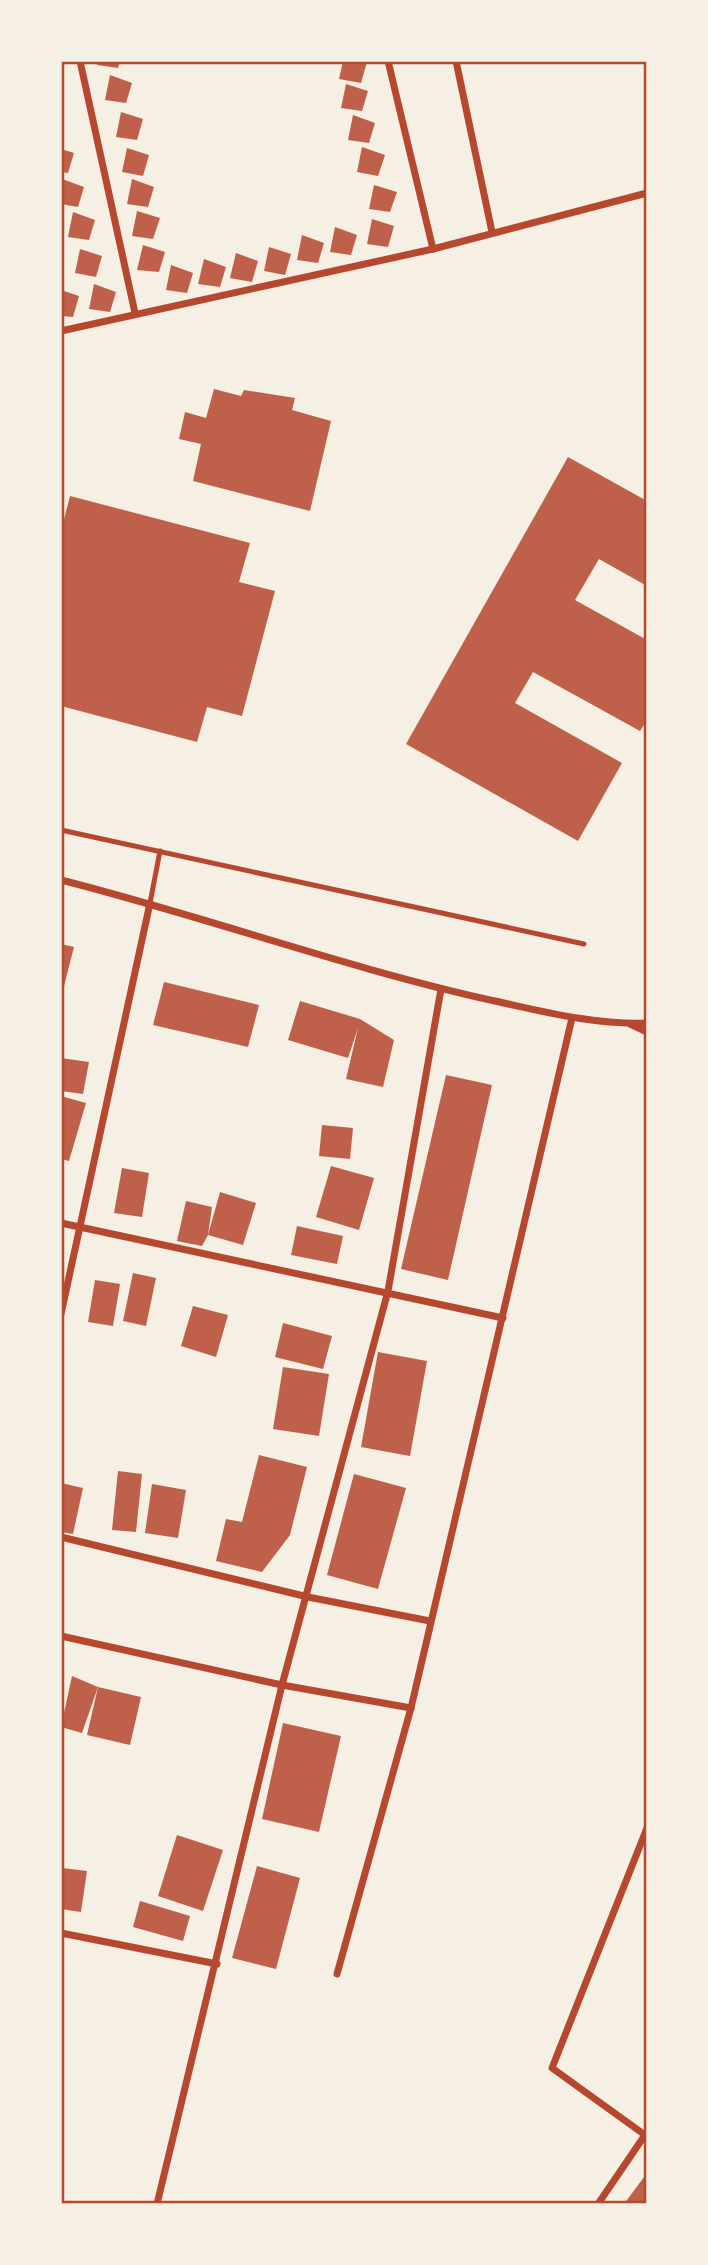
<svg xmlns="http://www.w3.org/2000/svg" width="708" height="2265" font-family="'Titillium Web',sans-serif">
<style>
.building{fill:#bf614a}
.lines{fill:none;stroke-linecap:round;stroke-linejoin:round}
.service{stroke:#b5482f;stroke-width:5}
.minor{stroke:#b5482f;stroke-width:7}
.neatline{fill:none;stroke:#b5482f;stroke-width:2.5}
</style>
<rect width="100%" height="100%" fill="#f6efe4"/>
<g class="building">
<path d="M 98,61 L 120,61 L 118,68 L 97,65 Z"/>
<path d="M 343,61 L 367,62 L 361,83 L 339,79 Z"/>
<path d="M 110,75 L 132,83 L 126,103 L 105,100 Z"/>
<path d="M 346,84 L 368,91 L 362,111 L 341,108 Z"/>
<path d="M 121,112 L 143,119 L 137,140 L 116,137 Z"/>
<path d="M 353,115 L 375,123 L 369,143 L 348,140 Z"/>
<path d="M 362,147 L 385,155 L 378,176 L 357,172 Z"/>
<path d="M 127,148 L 149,155 L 143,176 L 122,172 Z"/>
<path d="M 61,149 L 74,153 L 68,173 L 61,172 Z"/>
<path d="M 62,179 L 84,187 L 78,207 L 61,204 Z"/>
<path d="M 132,179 L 154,187 L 148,207 L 127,204 Z"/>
<path d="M 374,185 L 397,192 L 390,212 L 369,209 Z"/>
<path d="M 137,211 L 160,218 L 153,239 L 132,236 Z"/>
<path d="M 73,212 L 95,220 L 89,240 L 68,237 Z"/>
<path d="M 372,219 L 394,226 L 388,247 L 367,244 Z"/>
<path d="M 335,227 L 357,235 L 351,255 L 330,252 Z"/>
<path d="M 302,235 L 324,243 L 318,263 L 297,260 Z"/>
<path d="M 143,245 L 165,252 L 159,272 L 137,270 Z"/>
<path d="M 269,247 L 291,254 L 285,275 L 264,271 Z"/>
<path d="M 80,249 L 102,256 L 96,277 L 75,273 Z"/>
<path d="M 236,253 L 258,261 L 252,282 L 230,278 Z"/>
<path d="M 204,259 L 226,267 L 220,287 L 198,284 Z"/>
<path d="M 171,265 L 193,273 L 187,293 L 166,290 Z"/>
<path d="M 94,284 L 116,292 L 110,312 L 89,309 Z"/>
<path d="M 61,290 L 79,296 L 73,317 L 61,316 Z"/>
<path d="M 214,389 L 241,396 L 244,390 L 295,398 L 292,410 L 331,421 L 310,511 L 193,481 L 201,444 L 179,439 L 185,412 L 206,418 Z"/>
<path d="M 568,457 L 647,501 L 647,586 L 599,559 L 575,600 L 647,640 L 647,720 L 640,731 L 533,672 L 515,703 L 622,763 L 578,841 L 406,744 Z"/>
<path d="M 70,496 L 250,543 L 239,582 L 275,591 L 242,716 L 207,707 L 197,742 L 61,706 L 61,531 Z"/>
<path d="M 61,944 L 74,947 L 62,994 L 61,994 Z"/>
<path d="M 164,982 L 259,1005 L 248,1047 L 153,1025 Z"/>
<path d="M 300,1001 L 360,1019 L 394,1040 L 383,1087 L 346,1079 L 358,1028 L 348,1058 L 288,1040 Z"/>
<path d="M 61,1058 L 89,1062 L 83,1094 L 61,1091 Z"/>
<path d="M 446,1075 L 492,1085 L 448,1280 L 401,1269 Z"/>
<path d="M 61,1096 L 86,1103 L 69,1161 L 61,1159 Z"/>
<path d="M 322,1125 L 353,1128 L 350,1159 L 319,1156 Z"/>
<path d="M 331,1166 L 374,1178 L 359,1230 L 316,1217 Z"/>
<path d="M 122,1168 L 149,1173 L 142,1217 L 114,1213 Z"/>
<path d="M 220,1192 L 256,1203 L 243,1245 L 208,1235 Z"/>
<path d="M 186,1201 L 212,1207 L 208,1235 L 202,1246 L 177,1241 Z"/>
<path d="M 297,1226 L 343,1236 L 337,1264 L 291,1255 Z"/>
<path d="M 133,1273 L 156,1278 L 146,1326 L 123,1321 Z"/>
<path d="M 95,1280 L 120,1284 L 113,1326 L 88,1322 Z"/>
<path d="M 193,1306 L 228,1315 L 216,1357 L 181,1346 Z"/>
<path d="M 283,1323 L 332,1336 L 323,1369 L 275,1357 Z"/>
<path d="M 378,1352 L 427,1361 L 410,1456 L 361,1447 Z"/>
<path d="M 283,1367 L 329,1374 L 319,1436 L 273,1429 Z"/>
<path d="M 259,1455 L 307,1467 L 290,1535 L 262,1572 L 216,1561 L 226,1519 L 242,1522 Z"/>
<path d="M 118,1471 L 142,1474 L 136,1532 L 112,1530 Z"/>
<path d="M 354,1474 L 406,1488 L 378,1589 L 327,1575 Z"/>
<path d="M 61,1483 L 83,1488 L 73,1534 L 61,1532 Z"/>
<path d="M 152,1484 L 186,1490 L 178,1538 L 145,1533 Z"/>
<path d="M 72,1676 L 98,1687 L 82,1733 L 61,1727 Z"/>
<path d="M 98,1687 L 141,1697 L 130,1745 L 87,1735 Z"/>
<path d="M 283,1723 L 341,1736 L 319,1832 L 262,1819 Z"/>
<path d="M 177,1835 L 223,1850 L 203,1911 L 158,1896 Z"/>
<path d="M 257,1866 L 300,1878 L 276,1969 L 232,1958 Z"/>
<path d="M 63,1868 L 87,1871 L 81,1912 L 61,1909 Z"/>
<path d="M 140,1901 L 190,1916 L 183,1941 L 133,1927 Z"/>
<path d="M 647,2173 L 647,2204 L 624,2204 Z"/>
</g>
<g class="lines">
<g class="service">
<path d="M 61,830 L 584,944"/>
<path d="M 150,903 L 160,851"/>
</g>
<g class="minor">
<path d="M 80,61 L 135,313"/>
<path d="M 388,61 L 433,249"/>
<path d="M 456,61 L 492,232"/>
<path d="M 61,331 L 433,249 L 647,193"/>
<path d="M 61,880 C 207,917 349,969 495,1001 C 545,1012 595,1025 647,1023"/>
<path d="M 630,1024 L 647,1032"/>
<path d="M 61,1223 L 503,1318"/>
<path d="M 61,1314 L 150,903"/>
<path d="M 61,1537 L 308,1597 L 430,1621"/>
<path d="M 61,1636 L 282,1685 L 411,1708"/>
<path d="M 61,1933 L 217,1964"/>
<path d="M 337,1974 L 411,1708 L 572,1018"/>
<path d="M 645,2135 L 552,2068 L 647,1828"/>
<path d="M 157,2204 L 282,1685 L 388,1291 L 441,989"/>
<path d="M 598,2204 L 647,2132"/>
</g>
</g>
<rect width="708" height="2265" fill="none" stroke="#f6efe4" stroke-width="126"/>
<rect x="63" y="63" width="582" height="2139" class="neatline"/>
</svg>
